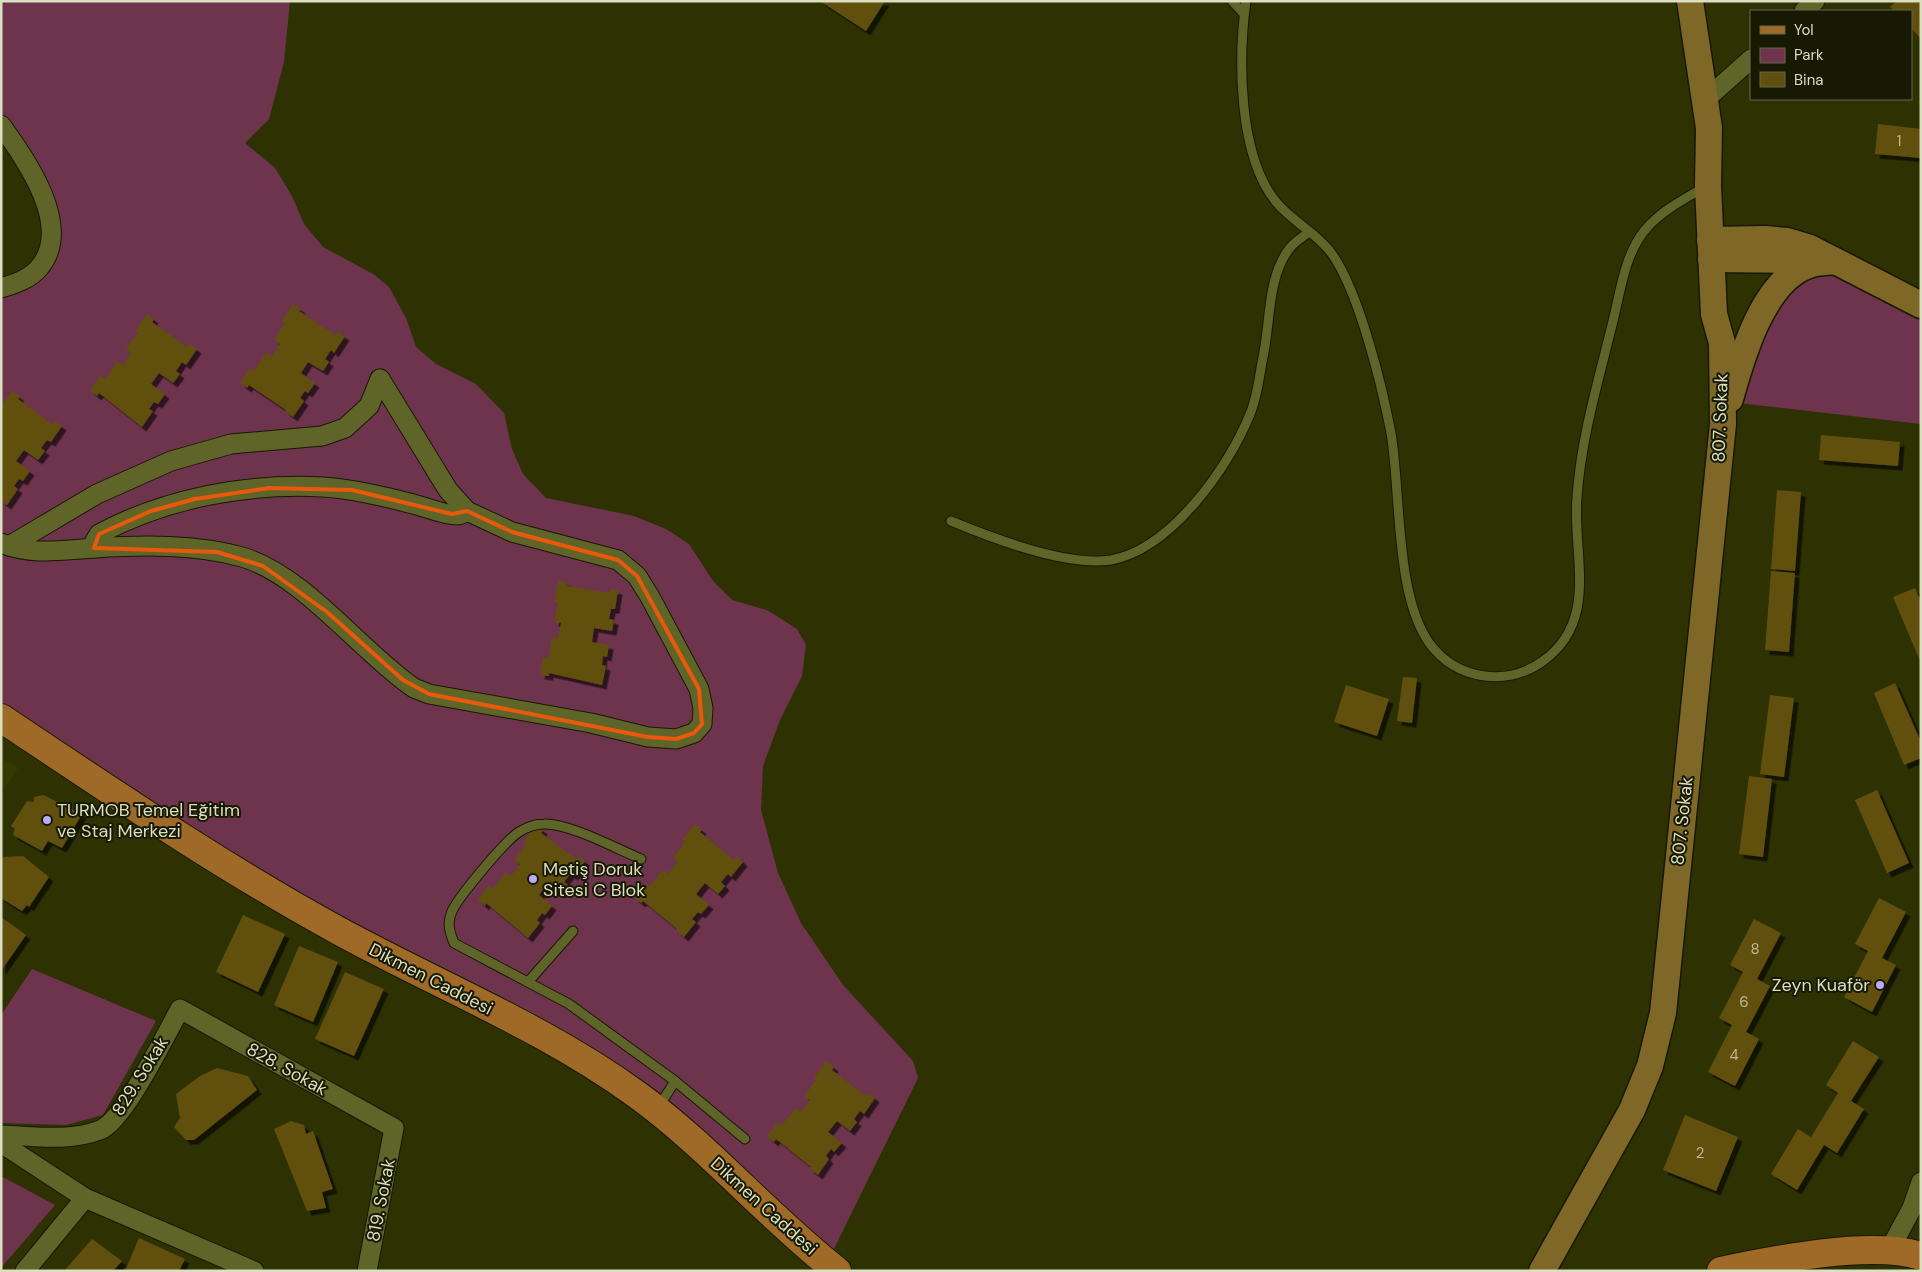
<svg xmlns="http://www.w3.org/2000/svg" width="1922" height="1272" font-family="'DM Sans',sans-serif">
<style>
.built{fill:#353900}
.green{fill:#6e344d}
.building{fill:#604f0e;filter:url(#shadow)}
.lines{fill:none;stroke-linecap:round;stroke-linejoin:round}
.lane-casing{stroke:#171900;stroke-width:11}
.street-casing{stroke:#171900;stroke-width:21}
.secondary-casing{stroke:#171900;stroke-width:29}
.primary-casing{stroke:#171900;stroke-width:30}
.lane{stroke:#5f6429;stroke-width:9}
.street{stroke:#5f6429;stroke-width:19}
.secondary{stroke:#7f6728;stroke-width:26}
.primary{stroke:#9f6a27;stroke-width:28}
.marked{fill:none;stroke:#e8590c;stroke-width:4;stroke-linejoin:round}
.poi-dot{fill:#bbaaf6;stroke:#171902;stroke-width:2}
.labels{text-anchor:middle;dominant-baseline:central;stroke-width:4;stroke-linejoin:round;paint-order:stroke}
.number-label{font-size:15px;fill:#bcbb94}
.street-label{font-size:18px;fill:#dbdfc1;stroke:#171902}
.poi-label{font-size:18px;fill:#dbdfc1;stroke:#171902;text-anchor:start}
</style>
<defs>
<filter id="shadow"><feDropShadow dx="4.5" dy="4.5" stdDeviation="0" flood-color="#0009"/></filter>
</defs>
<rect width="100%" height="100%" fill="#2e3202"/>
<path class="built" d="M 1,758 L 18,768 L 1,794 Z"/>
<g class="green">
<path d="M 1,1 L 290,1 L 284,62 L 269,119 L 245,143 L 275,168 L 292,196 L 304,224 L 323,247 L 373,274 L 389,287 L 406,318 L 416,347 L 436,364 L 476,384 L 504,413 L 512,449 L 523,474 L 546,498 L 634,516 L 666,529 L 689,544 L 713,581 L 732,600 L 767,610 L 797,629 L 806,645 L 802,676 L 780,720 L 763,766 L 761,810 L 778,873 L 801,923 L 843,985 L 913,1061 L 918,1078 L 827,1263 L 680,1130 L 1,718 L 1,288 L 20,281 L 51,231 L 1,125 Z"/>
<path d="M 1812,264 L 1921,305 L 1921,424 L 1730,402 L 1743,357 Z"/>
<path d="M 32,969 L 156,1021 L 103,1115 L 66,1125 L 1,1123 L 1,1015 Z"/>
<path d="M 1,1176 L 55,1205 L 1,1268 Z"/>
</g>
<g class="building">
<path d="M 820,1 L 885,1 L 866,31 Z"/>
<path d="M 1896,1 L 1921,1 L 1921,39 L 1911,28 L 1911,11 L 1894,11 L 1890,7 Z"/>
<path d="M 1878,124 L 1921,129 L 1921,158 L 1875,154 Z"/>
<path d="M 293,304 L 301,309 L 299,311 L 335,335 L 338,332 L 345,336 L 334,353 L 331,350 L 325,359 L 329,362 L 323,371 L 308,362 L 301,373 L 315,383 L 308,393 L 305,391 L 300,398 L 304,401 L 293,417 L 285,411 L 286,410 L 249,385 L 247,388 L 240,383 L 250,368 L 254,371 L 266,353 L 272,356 L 280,344 L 274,340 L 285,323 L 282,321 Z"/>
<path d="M 147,314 L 154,319 L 152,322 L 187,347 L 190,344 L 197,349 L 186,365 L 182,362 L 176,371 L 180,374 L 173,383 L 159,373 L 151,384 L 165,394 L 158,404 L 154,402 L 149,409 L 153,411 L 142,427 L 99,393 L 97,396 L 90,390 L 100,376 L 105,379 L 117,362 L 123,365 L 131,353 L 126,349 L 138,333 L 135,331 Z"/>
<path d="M 12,391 L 20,397 L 18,399 L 53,425 L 55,421 L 62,426 L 51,442 L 47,440 L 41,448 L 45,451 L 38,460 L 24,450 L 16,461 L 30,471 L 23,481 L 19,479 L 14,486 L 18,489 L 7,505 L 1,501 L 1,406 Z"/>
<path d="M 1821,435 L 1900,442 L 1898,466 L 1819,460 Z"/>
<path d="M 1777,490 L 1801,492 L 1795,571 L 1771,569 Z"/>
<path d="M 1771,571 L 1795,573 L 1789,652 L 1765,650 Z"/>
<path d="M 558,581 L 567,582 L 566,586 L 609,593 L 610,589 L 618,590 L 615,609 L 611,609 L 609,619 L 614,620 L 612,631 L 594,628 L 592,642 L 609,645 L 607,657 L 603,656 L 602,665 L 606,666 L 602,685 L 549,673 L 549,676 L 540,675 L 543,657 L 549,658 L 552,637 L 558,638 L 561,623 L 554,622 L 558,602 L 554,602 Z"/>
<path d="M 1915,588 L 1921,602 L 1921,663 L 1893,597 Z"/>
<path d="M 1403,677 L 1417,678 L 1412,723 L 1397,721 Z"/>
<path d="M 1895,683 L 1921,742 L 1921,758 L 1904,765 L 1874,693 Z"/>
<path d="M 1346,685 L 1389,699 L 1377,736 L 1334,722 Z"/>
<path d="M 1770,695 L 1794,698 L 1784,777 L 1760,774 Z"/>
<path d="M 1749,776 L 1772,779 L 1763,857 L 1739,854 Z"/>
<path d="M 1877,790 L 1909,863 L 1887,873 L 1855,800 Z"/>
<path d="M 43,795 L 82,814 L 62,848 L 48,841 L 42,851 L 13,835 L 15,829 L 11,826 L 27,801 L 34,802 L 34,797 Z"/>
<path d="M 695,824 L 702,830 L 700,832 L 734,860 L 737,856 L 743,862 L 731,877 L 728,874 L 721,882 L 725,886 L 718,894 L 705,883 L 696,894 L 709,905 L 701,914 L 698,912 L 692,919 L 696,922 L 684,937 L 676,930 L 677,929 L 643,901 L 641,903 L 634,897 L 646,883 L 650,886 L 663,870 L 668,874 L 678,862 L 673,858 L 685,842 L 682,840 Z"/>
<path d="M 536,825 L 543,830 L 541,833 L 576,859 L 578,856 L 585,861 L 574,876 L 570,874 L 564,882 L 568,885 L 561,894 L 547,884 L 539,895 L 552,906 L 545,915 L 542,913 L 537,920 L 540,923 L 528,938 L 486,903 L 485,906 L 478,900 L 488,886 L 493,889 L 506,872 L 511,876 L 520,864 L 514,860 L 526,844 L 523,842 Z"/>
<path d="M 23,856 L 49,877 L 29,907 L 27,905 L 22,911 L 1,898 L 1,859 L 3,857 Z"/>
<path d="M 1879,898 L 1906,912 L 1882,958 L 1896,965 L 1872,1012 L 1844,997 L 1868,951 L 1855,944 Z"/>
<path d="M 243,915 L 285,934 L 258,992 L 216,972 Z"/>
<path d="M 1,917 L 26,935 L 1,971 Z"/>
<path d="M 1754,919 L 1781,933 L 1757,979 L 1770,986 L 1746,1032 L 1759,1039 L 1735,1086 L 1708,1072 L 1732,1025 L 1719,1018 L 1743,972 L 1730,965 Z"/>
<path d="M 299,946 L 338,962 L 313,1022 L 274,1005 Z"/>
<path d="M 345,972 L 384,989 L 354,1056 L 315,1039 Z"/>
<path d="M 1853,1041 L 1879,1057 L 1851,1101 L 1864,1109 L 1837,1153 L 1824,1145 L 1797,1190 L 1771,1174 L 1798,1129 L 1811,1137 L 1838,1093 L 1826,1085 Z"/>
<path d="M 826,1061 L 834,1067 L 832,1070 L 866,1096 L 869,1093 L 875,1098 L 864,1114 L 860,1111 L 854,1119 L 857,1122 L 850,1131 L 837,1121 L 828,1132 L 842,1143 L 834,1152 L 831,1149 L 826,1156 L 829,1159 L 818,1175 L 809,1168 L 811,1167 L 776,1139 L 774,1142 L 767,1136 L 778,1122 L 782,1125 L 796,1108 L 801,1112 L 810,1100 L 804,1096 L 816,1080 L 814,1078 Z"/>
<path d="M 217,1068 L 248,1076 L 257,1090 L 194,1140 L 186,1140 L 174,1127 L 180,1118 L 176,1094 L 200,1076 Z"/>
<path d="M 1685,1115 L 1738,1137 L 1716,1191 L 1663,1170 Z"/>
<path d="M 291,1121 L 304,1125 L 306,1134 L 313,1131 L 333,1189 L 322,1192 L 326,1208 L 307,1211 L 274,1129 Z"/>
<path d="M 139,1238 L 185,1259 L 179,1271 L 125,1271 Z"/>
<path d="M 92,1239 L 122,1261 L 113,1271 L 64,1271 Z"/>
</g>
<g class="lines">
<defs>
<g id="lane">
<path d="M 1232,1 L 1244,14"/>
<path d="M 1246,1 C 1238,59 1238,157 1277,203 C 1293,222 1318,234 1332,254 C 1359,292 1382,386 1391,433 C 1401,492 1395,597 1430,644 C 1457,680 1507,687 1543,661 C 1600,620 1572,554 1577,497 C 1581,439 1598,382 1612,325 C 1620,295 1624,255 1645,230 C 1661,211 1684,199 1705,187"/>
<path d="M 951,521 C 992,538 1066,567 1111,560 C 1171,549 1229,467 1250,414 C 1257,398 1259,379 1262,362 C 1271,326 1266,280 1289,249 C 1294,242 1303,237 1309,232"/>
<path d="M 641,859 C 617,849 569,823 544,824 C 535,824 527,827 519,832 C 506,840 455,900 451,914 C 447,924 450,933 454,943 L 569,1004 L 675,1081 L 745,1139"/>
<path d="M 528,982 L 573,931"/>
<path d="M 658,1108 L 675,1081"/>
</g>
<g id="street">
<path d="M 1804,11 L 1815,1"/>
<path d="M 1705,100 L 1751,59"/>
<path d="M 1,125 C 26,160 74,227 39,268 C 30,279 14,284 1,288"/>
<path d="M 1,543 C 33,556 61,550 95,548 C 142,545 196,544 242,557 C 304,575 360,651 414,688 L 429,694 L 591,723 L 648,737 L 676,739 L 694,733 L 702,724 L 703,708 L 699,689 L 650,597 L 637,576 L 618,560 L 512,532 L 467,511 L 448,490 L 380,379"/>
<path d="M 9,546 L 97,494 L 171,461 L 231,444 L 322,436 L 345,428 L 369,406 L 380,379"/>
<path d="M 94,548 L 95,541 L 99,534 C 166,498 247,483 323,487 C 354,489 383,496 413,504 C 426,507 443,515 457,515 C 461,515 464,513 467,511"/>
<path d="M 1,1135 C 34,1136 69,1142 100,1130 C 124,1121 166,1034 180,1009 L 394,1128 L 367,1271"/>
<path d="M 1,1143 L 85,1198 L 254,1271"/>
<path d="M 1889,1251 L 1912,1208 L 1921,1182"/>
<path d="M 25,1271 L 85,1198"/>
</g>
<g id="secondary">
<path d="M 1710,240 L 1765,239 L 1787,241 L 1810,248 L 1921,305"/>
<path d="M 1711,259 L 1817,260"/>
<path d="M 1730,399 C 1742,356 1764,277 1812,264 C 1819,262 1827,262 1835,261"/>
<path d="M 1542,1271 L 1632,1110 L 1650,1066 L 1663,1013 L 1723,424 L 1722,343 L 1714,314 L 1708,186 L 1709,128 L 1690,1"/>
</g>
<g id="primary">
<path d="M 1,718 C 112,792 222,867 339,931 C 438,985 545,1028 636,1094 C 708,1146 767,1216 837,1271"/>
<path d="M 1721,1271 C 1773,1260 1871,1240 1921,1256"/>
</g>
</defs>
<use href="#lane" class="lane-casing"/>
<use href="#street" class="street-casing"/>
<use href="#secondary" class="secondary-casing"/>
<use href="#primary" class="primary-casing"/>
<use href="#lane" class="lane"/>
<use href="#street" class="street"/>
<use href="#secondary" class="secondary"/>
<use href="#primary" class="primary"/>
</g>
<path class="marked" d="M 269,488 L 352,490 L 452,514 L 467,511 L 512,532 L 618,560 L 637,576 L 699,689 L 702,724 L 694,733 L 676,739 L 648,737 L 429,694 L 403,680 L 327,612 L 263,566 L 217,552 L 94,548 L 99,534 L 151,511 L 195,499 Z"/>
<g class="poi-dot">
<circle cx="47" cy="820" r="5"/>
<circle cx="533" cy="879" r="5"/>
<circle cx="1880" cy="985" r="5"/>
</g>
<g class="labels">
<g class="number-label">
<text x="1899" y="141">1</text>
<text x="1755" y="949">8</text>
<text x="1744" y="1002">6</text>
<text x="1734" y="1055">4</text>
<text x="1700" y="1153">2</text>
</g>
<g class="street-label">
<text transform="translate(1720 418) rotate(-88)">807. Sokak</text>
<text transform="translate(1682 821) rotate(-84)">807. Sokak</text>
<text transform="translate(431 979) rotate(27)">Dikmen Caddesi</text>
<text transform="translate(287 1069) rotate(29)">828. Sokak</text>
<text transform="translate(140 1076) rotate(-58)">829. Sokak</text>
<text transform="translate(381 1200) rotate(-79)">819. Sokak</text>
<text transform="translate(764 1206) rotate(42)">Dikmen Caddesi</text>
</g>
<g class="poi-label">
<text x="57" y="810">TURMOB Temel Eğitim<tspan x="57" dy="21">ve Staj Merkezi</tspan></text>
<text x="543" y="869">Metiş Doruk<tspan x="543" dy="21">Sitesi C Blok</tspan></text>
<text x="1870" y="985" text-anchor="end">Zeyn Kuaför</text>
</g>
</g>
<rect width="1922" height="1272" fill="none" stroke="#dbdfc1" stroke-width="5"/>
<rect x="1750" y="10" width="162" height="90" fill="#171902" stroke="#65684e"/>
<rect x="1760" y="26" width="25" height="8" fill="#9f6a27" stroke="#65684e"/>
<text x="1794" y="35" font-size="15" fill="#dbdfc1">Yol</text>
<rect x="1760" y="48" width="25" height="15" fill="#6e344d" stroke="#65684e"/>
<text x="1794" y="60" font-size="15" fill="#dbdfc1">Park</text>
<rect x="1760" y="72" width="25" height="15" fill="#604f0e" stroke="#65684e"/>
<text x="1794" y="85" font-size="15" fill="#dbdfc1">Bina</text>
</svg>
